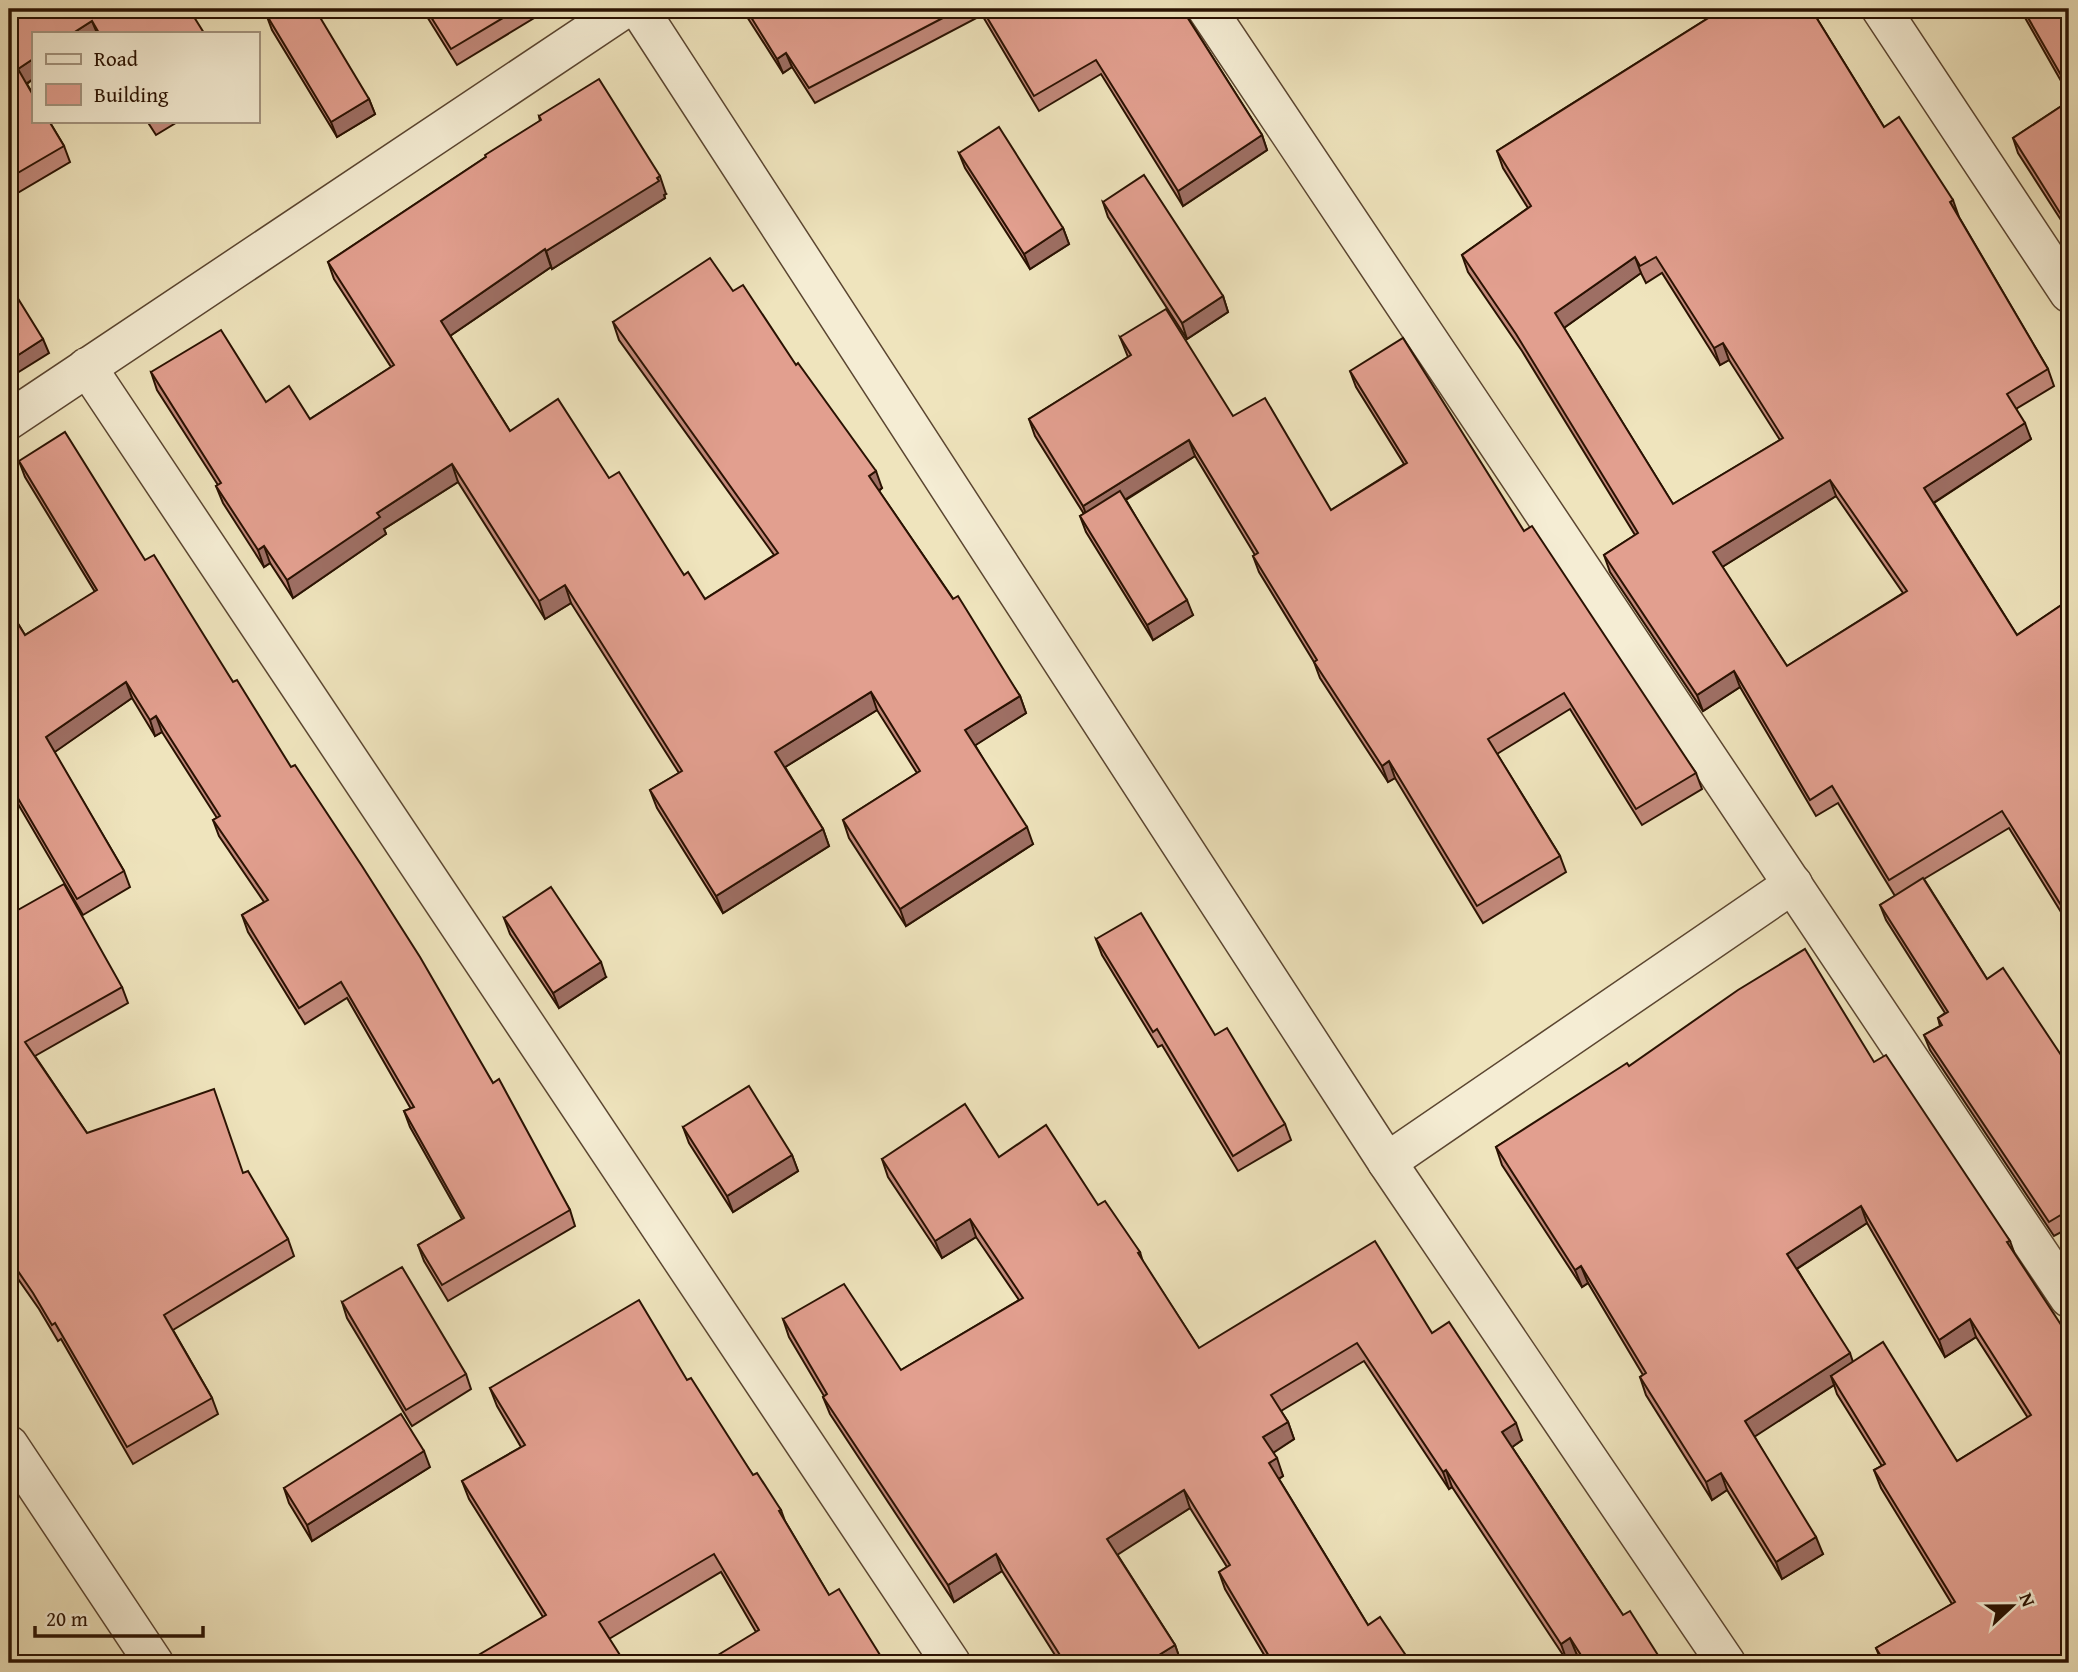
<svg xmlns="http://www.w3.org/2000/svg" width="2078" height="1672" font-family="'Gentium Book Plus',serif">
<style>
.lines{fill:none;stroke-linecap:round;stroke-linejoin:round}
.minor-casing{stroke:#5b4631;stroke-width:41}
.minor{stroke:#f5edd4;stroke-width:38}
.wall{fill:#c2897b;stroke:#2a1202;stroke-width:2;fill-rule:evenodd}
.shaded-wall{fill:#9e6f64;stroke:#2a1202;stroke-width:2}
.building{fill:#e29f8f;stroke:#2a1202;stroke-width:2;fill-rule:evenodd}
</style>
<rect width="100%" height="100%" fill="#efe4bd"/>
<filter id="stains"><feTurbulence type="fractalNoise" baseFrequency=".00286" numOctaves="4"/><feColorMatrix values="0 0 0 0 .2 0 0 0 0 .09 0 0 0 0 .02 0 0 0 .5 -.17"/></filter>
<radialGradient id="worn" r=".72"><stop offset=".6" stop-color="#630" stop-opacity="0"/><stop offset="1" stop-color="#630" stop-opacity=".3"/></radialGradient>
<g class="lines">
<defs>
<g id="minor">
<path d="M 639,9 L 1387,1162 L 1726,1663"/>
<path d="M 1207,9 L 2069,1298"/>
<path d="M 1881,9 L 2069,293"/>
<path d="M 87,367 L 951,1663"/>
<path d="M 9,420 L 624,9"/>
<path d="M 1387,1162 L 1793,884"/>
<path d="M 9,1445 L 154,1663"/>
</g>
</defs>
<use href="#minor" class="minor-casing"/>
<use href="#minor" class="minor"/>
</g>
<g class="wall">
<path d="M 9,9 L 204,33 L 33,33 L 33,79 L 27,84 L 64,146 L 70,162 L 9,198 Z"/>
<path d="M 423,9 L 543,9 L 544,12 L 457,65 L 426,15 Z"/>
<path d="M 742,9 L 1182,9 L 1262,135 L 1267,150 L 1183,206 L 1101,74 L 1039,111 L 982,15 L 815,103 L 792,67 L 783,73 Z"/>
<path d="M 1704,9 L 1811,9 L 1884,127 L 1959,217 L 2048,369 L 2054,386 L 2016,409 L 2031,439 L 1934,503 L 2017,635 L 2069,600 L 2069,925 L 2009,828 L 1924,879 L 1987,979 L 2069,1067 L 2069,1228 L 2054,1236 L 1930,1050 L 1924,1035 L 1940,1026 L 1938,1018 L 1945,1013 L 1886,920 L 1880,905 L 1895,896 L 1838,803 L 1816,816 L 1740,687 L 1703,711 L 1610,572 L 1604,555 L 1635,535 L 1522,351 L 1468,272 L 1462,255 L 1528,208 L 1503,168 L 1497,151 L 1708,18 ZM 1641,273 L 1646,283 L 1662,273 L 1720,365 L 1729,360 L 1780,440 L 1673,504 L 1564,328 ZM 1836,496 L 1903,593 L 1787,666 L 1722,567 Z"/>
<path d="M 2020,9 L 2069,9 L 2069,95 Z"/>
<path d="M 266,14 L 369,99 L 375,114 L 337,137 L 272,30 Z"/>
<path d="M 2069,101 L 2069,230 L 2068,231 L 2018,153 L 2013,138 Z"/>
<path d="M 539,116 L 666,194 L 664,195 L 665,198 L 552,269 L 551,267 L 450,336 L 510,431 L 609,478 L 684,575 L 705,599 L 774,555 L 619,340 L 613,322 L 733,291 L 796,365 L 882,488 L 879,491 L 1020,696 L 1026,713 L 975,745 L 1033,844 L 906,926 L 849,838 L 843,820 L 917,773 L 877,710 L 785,767 L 823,829 L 829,846 L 723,913 L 657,808 L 650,790 L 679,773 L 571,603 L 545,619 L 458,482 L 384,529 L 386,534 L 293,598 L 270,563 L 264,567 L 223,503 L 216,486 L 218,485 L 157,390 L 151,372 L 266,402 L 310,419 L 391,367 L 334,279 L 328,262 L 540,121 Z"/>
<path d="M 147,121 L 179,121 L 156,135 Z"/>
<path d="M 959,153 L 1063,228 L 1069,244 L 1030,269 L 965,168 Z"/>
<path d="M 1103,202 L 1223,296 L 1228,312 L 1187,339 L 1108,217 Z"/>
<path d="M 1120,337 L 1233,416 L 1331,510 L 1404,464 L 1356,387 L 1350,371 L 1524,531 L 1696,773 L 1702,789 L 1642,825 L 1570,709 L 1497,754 L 1560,856 L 1566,872 L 1483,923 L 1395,778 L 1388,782 L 1320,678 L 1314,662 L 1259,572 L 1253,556 L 1255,555 L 1195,456 L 1126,500 L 1193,615 L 1153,640 L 1086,532 L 1080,516 L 1084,514 L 1035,436 L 1029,419 L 1128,357 Z"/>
<path d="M 19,461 L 145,560 L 233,682 L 493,1083 L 570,1210 L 575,1226 L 448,1301 L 424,1261 L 418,1245 L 462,1219 L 410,1127 L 404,1111 L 411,1109 L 347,998 L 305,1024 L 248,932 L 242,915 L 264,902 L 219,836 L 213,820 L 217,818 L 162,732 L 155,736 L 132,698 L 54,752 L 124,871 L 130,887 L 83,915 L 11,792 L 9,793 L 9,609 L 25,635 L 95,592 L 25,477 Z"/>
<path d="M 9,915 L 122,987 L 128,1003 L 35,1056 L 87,1133 L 243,1173 L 288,1239 L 294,1256 L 173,1330 L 212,1398 L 218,1414 L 133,1464 L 61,1339 L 58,1341 L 39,1309 L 9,1266 Z"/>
<path d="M 504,918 L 606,977 L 559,1008 L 510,934 Z"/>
<path d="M 1096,939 L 1215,1035 L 1285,1124 L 1291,1140 L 1238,1171 L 1162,1045 L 1158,1047 L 1102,955 Z"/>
<path d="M 1874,1062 L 2010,1241 L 2014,1252 L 2069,1663 L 1882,1663 L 1876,1648 L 1952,1604 L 1881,1488 L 1874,1470 L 1882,1466 L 1837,1394 L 1834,1385 L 1754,1436 L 1823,1554 L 1782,1579 L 1727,1490 L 1712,1500 L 1646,1395 L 1640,1377 L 1643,1375 L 1588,1283 L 1582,1287 L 1502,1165 L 1496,1147 L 1629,1066 ZM 1867,1223 L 1945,1357 L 1976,1337 L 2028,1418 L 1957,1461 L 1853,1362 L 1797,1269 Z"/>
<path d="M 683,1127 L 792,1155 L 798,1171 L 733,1212 L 689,1143 Z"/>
<path d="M 999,1157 L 1098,1205 L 1140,1252 L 1143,1262 L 1199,1348 L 1432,1333 L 1522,1440 L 1512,1447 L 1623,1615 L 1663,1663 L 1581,1663 L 1577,1655 L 1567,1661 L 1452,1487 L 1449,1489 L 1364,1361 L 1281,1411 L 1288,1422 L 1294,1439 L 1273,1452 L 1283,1476 L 1279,1479 L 1368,1625 L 1411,1663 L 1269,1663 L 1225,1589 L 1219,1572 L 1227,1567 L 1190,1508 L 1117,1554 L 1175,1645 L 1181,1662 L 1179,1663 L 1060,1663 L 1002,1571 L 954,1602 L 830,1414 L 823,1397 L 824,1396 L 789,1337 L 783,1319 L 901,1370 L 1019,1300 L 976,1237 L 942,1258 L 888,1177 L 882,1159 Z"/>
<path d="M 342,1302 L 466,1374 L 471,1389 L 412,1426 L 347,1318 Z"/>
<path d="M 687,1380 L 753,1475 L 781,1510 L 785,1521 L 829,1595 L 756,1632 L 721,1572 L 609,1639 L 543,1617 L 469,1499 L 462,1481 L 521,1447 L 497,1406 L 490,1388 Z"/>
<path d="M 430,1467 L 312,1541 L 289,1503 L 284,1488 Z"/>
</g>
<g class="shaded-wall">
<path d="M 92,21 L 97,33 L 73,33 Z"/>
<path d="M 786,53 L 792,67 L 783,73 L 777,59 Z"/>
<path d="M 33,59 L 33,79 L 24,85 L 18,69 Z"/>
<path d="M 369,99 L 375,114 L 337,137 L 331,122 Z"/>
<path d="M 1262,135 L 1267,150 L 1183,206 L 1178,191 Z"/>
<path d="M 660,176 L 666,194 L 664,195 L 665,198 L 552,269 L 546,251 Z"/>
<path d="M 1953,200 L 1959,217 L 1950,202 Z"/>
<path d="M 2067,213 L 2069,218 L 2069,230 L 2068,231 L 2062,216 Z"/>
<path d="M 1063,228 L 1069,244 L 1030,269 L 1024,254 Z"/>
<path d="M 545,249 L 551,267 L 447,338 L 441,321 Z"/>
<path d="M 1635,257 L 1641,273 L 1561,330 L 1555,313 Z"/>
<path d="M 1223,296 L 1228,312 L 1187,339 L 1182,323 Z"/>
<path d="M 43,339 L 49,353 L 9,378 L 9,361 Z"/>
<path d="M 1723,343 L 1729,360 L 1720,365 L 1714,348 Z"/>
<path d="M 2025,423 L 2031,439 L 1930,505 L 1924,488 Z"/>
<path d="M 1189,440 L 1195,456 L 1089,522 L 1083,506 Z"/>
<path d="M 452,464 L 458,482 L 384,529 L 386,534 L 293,598 L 287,580 L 377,513 Z"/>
<path d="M 876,471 L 882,488 L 875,493 L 869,476 Z"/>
<path d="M 1830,480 L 1836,496 L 1719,569 L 1713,552 Z"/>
<path d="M 264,546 L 270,563 L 264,567 L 258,550 Z"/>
<path d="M 565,585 L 571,603 L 545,619 L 539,601 Z"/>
<path d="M 1187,600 L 1193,615 L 1153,640 L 1147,625 Z"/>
<path d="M 1734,671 L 1740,687 L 1703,711 L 1697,695 Z"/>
<path d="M 126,682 L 132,698 L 52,754 L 46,737 Z"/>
<path d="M 871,692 L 877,710 L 782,769 L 775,752 Z"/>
<path d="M 1020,696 L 1026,713 L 971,748 L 965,730 Z"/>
<path d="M 156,716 L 162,732 L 155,736 L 150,720 Z"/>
<path d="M 1389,761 L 1395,778 L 1388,782 L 1382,766 Z"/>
<path d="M 1027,827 L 1033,844 L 906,926 L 900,909 Z"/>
<path d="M 823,829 L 829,846 L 723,913 L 716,896 Z"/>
<path d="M 601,962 L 606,977 L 559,1008 L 553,993 Z"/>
<path d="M 792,1155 L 798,1171 L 733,1212 L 727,1196 Z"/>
<path d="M 1861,1206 L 1867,1223 L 1793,1271 L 1787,1254 Z"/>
<path d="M 970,1219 L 976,1237 L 942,1258 L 935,1241 Z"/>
<path d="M 1581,1266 L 1588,1283 L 1582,1287 L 1575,1270 Z"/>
<path d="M 1970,1319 L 1976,1337 L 1945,1357 L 1939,1340 Z"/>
<path d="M 1850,1353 L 1856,1371 L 1831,1376 L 1834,1385 L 1751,1439 L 1745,1421 Z"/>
<path d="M 1288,1422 L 1294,1439 L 1270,1455 L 1263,1437 Z"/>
<path d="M 1516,1423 L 1522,1440 L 1508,1450 L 1502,1432 Z"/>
<path d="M 424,1451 L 430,1467 L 312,1541 L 307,1525 Z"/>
<path d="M 1277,1458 L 1283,1476 L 1275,1481 L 1269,1463 Z"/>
<path d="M 1446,1470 L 1452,1487 L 1449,1489 L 1443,1472 Z"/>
<path d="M 1721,1473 L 1727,1490 L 1712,1500 L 1706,1482 Z"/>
<path d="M 1184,1490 L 1190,1508 L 1114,1557 L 1107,1539 Z"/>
<path d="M 1816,1537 L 1823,1554 L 1782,1579 L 1776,1562 Z"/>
<path d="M 996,1554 L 1002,1571 L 954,1602 L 948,1585 Z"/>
<path d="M 9,1608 L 13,1621 L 16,1648 L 13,1663 L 9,1663 Z"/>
<path d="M 1570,1638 L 1577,1655 L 1567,1661 L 1561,1644 Z"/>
<path d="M 1175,1645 L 1181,1662 L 1179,1663 L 1146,1663 Z"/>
</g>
<g class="building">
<path d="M 9,9 L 189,9 L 204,33 L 99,33 L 92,21 L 73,33 L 33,33 L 33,59 L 18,69 L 33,95 L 33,121 L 49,121 L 64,146 L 9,178 Z"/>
<path d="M 275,9 L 315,9 L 369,99 L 331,122 L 266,14 Z"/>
<path d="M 426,9 L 518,9 L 451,49 Z"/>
<path d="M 746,9 L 960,9 L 809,88 L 786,53 L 777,59 Z"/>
<path d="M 982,9 L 1182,9 L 1262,135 L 1178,191 L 1096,60 L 1034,96 Z"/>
<path d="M 1705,9 L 1811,9 L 1884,127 L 1899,117 L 1953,200 L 1950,202 L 2048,369 L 2007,394 L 2025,423 L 1924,488 L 2017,635 L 2069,600 L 2069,663 L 2066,666 L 2069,671 L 2069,918 L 2002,811 L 1889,880 L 1832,786 L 1810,800 L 1734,671 L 1697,695 L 1604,555 L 1638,533 L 1516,334 L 1462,255 L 1531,206 L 1497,151 L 1710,17 ZM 1635,257 L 1640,266 L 1656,257 L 1714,348 L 1723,343 L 1783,438 L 1673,504 L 1555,313 ZM 1830,480 L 1907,591 L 1787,666 L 1713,552 Z"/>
<path d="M 2023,9 L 2069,9 L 2069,89 Z"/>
<path d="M 599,79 L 660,176 L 657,178 L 659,181 L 546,251 L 545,249 L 441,321 L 510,431 L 558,399 L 609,478 L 619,472 L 684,575 L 688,572 L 705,599 L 778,553 L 613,322 L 710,258 L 733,291 L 743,285 L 796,365 L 798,363 L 876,471 L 869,476 L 953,599 L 958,596 L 1020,696 L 965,730 L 1027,827 L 900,909 L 843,820 L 920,771 L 871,692 L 775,752 L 823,829 L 716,896 L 650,790 L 682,771 L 565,585 L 539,601 L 452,464 L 377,513 L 380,517 L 287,580 L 264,546 L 258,550 L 216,486 L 221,483 L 151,372 L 221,330 L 266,402 L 289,386 L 310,419 L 394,365 L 328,262 L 486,157 L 485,155 L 541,120 L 539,116 Z"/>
<path d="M 2069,101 L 2069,216 L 2067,213 L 2062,216 L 2013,138 Z"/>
<path d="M 999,127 L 1063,228 L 1024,254 L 959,153 Z"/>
<path d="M 1144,175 L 1223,296 L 1182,323 L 1103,202 Z"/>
<path d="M 9,284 L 43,339 L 9,361 Z"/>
<path d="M 1166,309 L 1233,416 L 1265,398 L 1331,510 L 1407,463 L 1350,371 L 1403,338 L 1524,531 L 1532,526 L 1696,773 L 1636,809 L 1564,693 L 1488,739 L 1560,856 L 1477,906 L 1389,761 L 1382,766 L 1314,662 L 1317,660 L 1253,556 L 1258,553 L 1189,440 L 1083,506 L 1029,419 L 1131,355 L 1120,337 Z"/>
<path d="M 65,432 L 145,560 L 154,555 L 233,682 L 237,680 L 291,767 L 295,765 L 362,866 L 420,957 L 493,1083 L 499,1079 L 570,1210 L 442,1285 L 418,1245 L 464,1218 L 404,1111 L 414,1107 L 341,982 L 299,1008 L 242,915 L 268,900 L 213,820 L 220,816 L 156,716 L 150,720 L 126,682 L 46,737 L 124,871 L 77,899 L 9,783 L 9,609 L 25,635 L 97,590 L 19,461 Z"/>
<path d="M 1120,491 L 1187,600 L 1147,625 L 1080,516 Z"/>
<path d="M 1923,878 L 1987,979 L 2003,968 L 2069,1067 L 2069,1210 L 2049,1222 L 1924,1035 L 1942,1025 L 1938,1018 L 1948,1012 L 1880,905 Z"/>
<path d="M 64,884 L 122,987 L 25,1042 L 87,1133 L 214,1089 L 243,1173 L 248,1171 L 288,1239 L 164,1315 L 212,1398 L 127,1447 L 55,1323 L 52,1325 L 33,1293 L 9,1258 L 9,915 Z"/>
<path d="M 551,887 L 601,962 L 553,993 L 504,918 Z"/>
<path d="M 1141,913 L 1215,1035 L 1227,1028 L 1285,1124 L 1233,1156 L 1157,1029 L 1153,1032 L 1096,939 Z"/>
<path d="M 1805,949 L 1874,1062 L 1886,1055 L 2010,1241 L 2007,1242 L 2069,1337 L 2069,1663 L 1885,1663 L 1876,1648 L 1955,1602 L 1874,1470 L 1885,1464 L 1831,1376 L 1883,1342 L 1957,1461 L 2031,1415 L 1970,1319 L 1939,1340 L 1861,1206 L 1787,1254 L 1850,1353 L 1745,1421 L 1816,1537 L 1776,1562 L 1721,1473 L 1706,1482 L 1640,1377 L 1646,1373 L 1581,1266 L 1575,1270 L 1496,1147 L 1627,1063 L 1629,1066 L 1738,990 Z"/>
<path d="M 749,1086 L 792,1155 L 727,1196 L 683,1127 Z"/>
<path d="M 965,1104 L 999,1157 L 1046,1125 L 1098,1205 L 1105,1201 L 1140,1252 L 1138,1253 L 1199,1348 L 1375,1241 L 1432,1333 L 1449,1322 L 1516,1423 L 1502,1432 L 1623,1615 L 1630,1611 L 1663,1663 L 1586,1663 L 1570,1638 L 1561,1644 L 1446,1470 L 1443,1472 L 1357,1343 L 1271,1395 L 1288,1422 L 1263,1437 L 1277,1458 L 1269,1463 L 1368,1625 L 1380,1617 L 1411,1663 L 1273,1663 L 1219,1572 L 1230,1565 L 1184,1490 L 1107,1539 L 1175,1645 L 1146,1663 L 1065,1663 L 996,1554 L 948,1585 L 823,1397 L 827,1394 L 783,1319 L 844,1284 L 901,1370 L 1023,1298 L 970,1219 L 935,1241 L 882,1159 Z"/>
<path d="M 402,1267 L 466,1374 L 406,1410 L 342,1302 Z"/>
<path d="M 639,1300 L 687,1380 L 691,1378 L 753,1475 L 757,1473 L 781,1510 L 779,1511 L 829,1595 L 839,1589 L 885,1663 L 705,1663 L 759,1630 L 714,1554 L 599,1622 L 625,1663 L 465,1663 L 546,1615 L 462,1481 L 525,1445 L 490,1388 Z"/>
<path d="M 401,1414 L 424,1451 L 307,1525 L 284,1488 Z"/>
</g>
<rect width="2078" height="1672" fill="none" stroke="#efe4bd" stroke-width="35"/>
<rect x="10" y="10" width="2057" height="1651" fill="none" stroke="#2a1202" stroke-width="3.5"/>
<rect x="18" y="18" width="2043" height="1637" fill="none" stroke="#2a1202" stroke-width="2"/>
<rect x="32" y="32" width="228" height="91" fill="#f5edd4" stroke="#a49580" stroke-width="2"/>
<rect x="46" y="54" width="35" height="10" fill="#f5edd4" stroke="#a49580" stroke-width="2"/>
<text x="94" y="66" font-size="21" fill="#2a1202">Road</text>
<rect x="46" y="84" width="35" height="21" fill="#e29f8f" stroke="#a49580" stroke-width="2"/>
<text x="94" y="102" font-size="21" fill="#2a1202">Building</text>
<g transform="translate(2012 1606) rotate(68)" stroke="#f5edd4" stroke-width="5" paint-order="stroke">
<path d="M0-5L12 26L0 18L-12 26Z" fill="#2a1202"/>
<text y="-10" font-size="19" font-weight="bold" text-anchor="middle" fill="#2a1202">N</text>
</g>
<path d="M35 1626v10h168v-10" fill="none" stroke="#2a1202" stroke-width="3.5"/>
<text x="46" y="1626" font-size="21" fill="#2a1202" stroke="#f5edd4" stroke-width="5" paint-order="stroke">20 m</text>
<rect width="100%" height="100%" filter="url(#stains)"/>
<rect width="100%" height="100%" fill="url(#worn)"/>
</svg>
